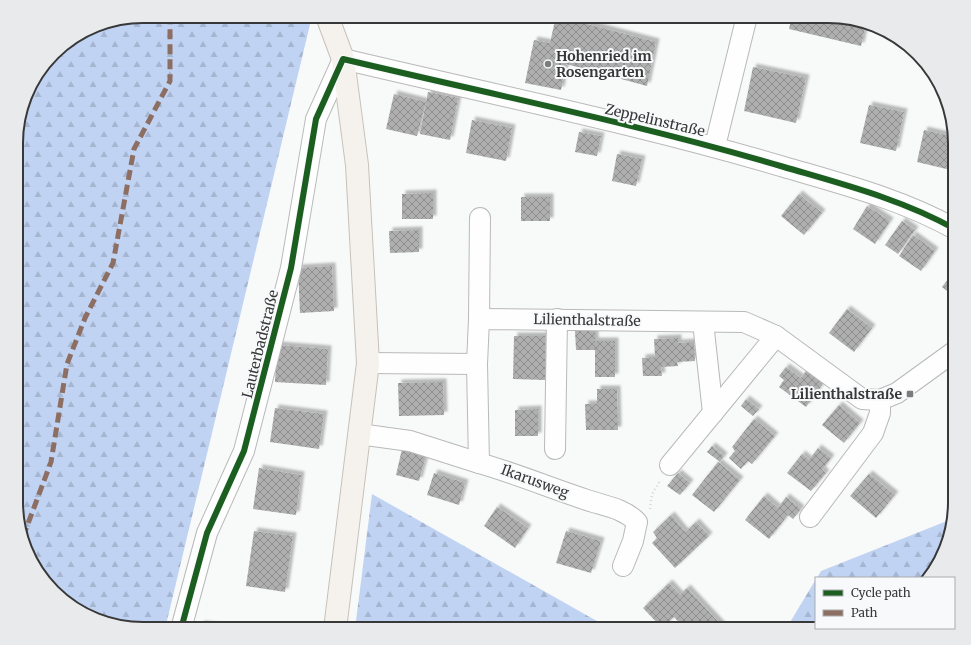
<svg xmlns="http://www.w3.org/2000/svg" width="971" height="645" font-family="Merriweather,serif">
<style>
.forest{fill:url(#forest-firs)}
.building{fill:url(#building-cross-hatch);filter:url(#shadow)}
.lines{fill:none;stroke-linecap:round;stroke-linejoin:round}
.minor-casing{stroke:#b9b9b9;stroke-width:22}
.major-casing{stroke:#c8c1ba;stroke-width:24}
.path{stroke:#d6d6d6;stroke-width:2.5;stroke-dasharray:1 3;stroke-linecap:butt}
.minor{stroke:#fefefe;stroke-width:20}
.major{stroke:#f5f2ee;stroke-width:22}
.quiet{stroke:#8d6e63;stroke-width:5;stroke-dasharray:10 5;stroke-linecap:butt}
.cycleway-casing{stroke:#f7f9fa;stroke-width:8}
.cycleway{stroke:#1b5e20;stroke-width:6}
.poi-dot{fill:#7b7c7c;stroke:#f7f9fa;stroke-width:1.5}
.labels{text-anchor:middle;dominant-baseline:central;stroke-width:4;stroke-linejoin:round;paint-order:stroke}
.poi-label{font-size:14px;font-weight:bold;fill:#383839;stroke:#f7f9fa;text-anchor:start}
.street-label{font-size:14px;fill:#383839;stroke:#f7f9fa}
.rim{fill:none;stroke:#383839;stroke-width:2}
</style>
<defs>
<pattern id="forest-firs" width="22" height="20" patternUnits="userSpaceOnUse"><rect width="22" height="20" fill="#c0d3f3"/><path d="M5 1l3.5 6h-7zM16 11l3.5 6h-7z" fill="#a6b6d1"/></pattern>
<pattern id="building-cross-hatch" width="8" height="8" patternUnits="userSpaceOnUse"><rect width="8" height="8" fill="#afafaf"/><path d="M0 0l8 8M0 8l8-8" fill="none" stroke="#8f8f8f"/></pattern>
<filter id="shadow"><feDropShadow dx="3.5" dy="-3.5" stdDeviation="1" flood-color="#0004"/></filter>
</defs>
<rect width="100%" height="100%" fill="#f8f9f9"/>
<g class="forest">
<path d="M 143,16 L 312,16 L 165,629 L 143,629 L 102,622 L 72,607 L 33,566 L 17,519 L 17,126 L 29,87 L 59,48 L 94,26 Z"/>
<path d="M 372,494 L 611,629 L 355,629 Z"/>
<path d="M 952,519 L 933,573 L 928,578 L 817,578 L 821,571 Z"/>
<path d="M 816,579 L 816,628 L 839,628 L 786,629 Z"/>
</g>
<g class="building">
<path d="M 387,16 L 425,16 L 424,22 Z"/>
<path d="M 556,16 L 656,42 L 647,86 L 566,64 L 561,90 L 525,83 L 534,40 L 550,43 Z"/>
<path d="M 792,16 L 828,16 L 866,22 L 861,46 L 789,29 Z"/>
<path d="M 753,67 L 806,78 L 796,123 L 744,111 Z"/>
<path d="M 428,92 L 458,98 L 450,140 L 420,134 Z"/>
<path d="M 394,94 L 426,102 L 417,136 L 386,129 Z"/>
<path d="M 869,105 L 904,112 L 896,151 L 860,143 Z"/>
<path d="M 472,120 L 512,128 L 506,161 L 466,153 Z"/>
<path d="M 924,130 L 955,137 L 955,171 L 917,162 Z"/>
<path d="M 579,132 L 601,136 L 597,156 L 575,152 Z"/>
<path d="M 617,154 L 642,159 L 636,186 L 612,181 Z"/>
<path d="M 433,193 L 433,219 L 402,219 L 402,194 Z"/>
<path d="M 799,194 L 822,213 L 804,235 L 781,216 Z"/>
<rect x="521" y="197" width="29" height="24"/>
<path d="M 867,206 L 890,221 L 875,244 L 853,229 Z"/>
<path d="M 902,221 L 915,230 L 898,254 L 885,245 Z"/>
<path d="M 419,230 L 419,252 L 390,253 L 389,231 Z"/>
<path d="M 913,235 L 935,251 L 921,271 L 899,256 Z"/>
<path d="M 332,266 L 334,311 L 300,313 L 298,268 Z"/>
<path d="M 955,270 L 955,297 L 942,287 Z"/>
<path d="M 847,309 L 872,328 L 854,352 L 829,333 Z"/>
<path d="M 575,331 L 595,331 L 595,341 L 615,341 L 615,377 L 595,377 L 595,350 L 576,350 Z"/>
<path d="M 514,336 L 545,336 L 545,380 L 513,379 Z"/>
<path d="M 678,338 L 678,343 L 694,342 L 695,361 L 677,362 L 678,366 L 661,367 L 662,376 L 643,376 L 642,358 L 655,357 L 654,339 Z"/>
<path d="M 277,345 L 328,349 L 326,385 L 275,382 Z"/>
<path d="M 786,367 L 801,378 L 808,368 L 825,381 L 806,407 L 779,387 L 784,380 L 779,376 Z"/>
<path d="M 443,382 L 444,415 L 399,416 L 398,383 Z"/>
<path d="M 597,389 L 617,389 L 618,430 L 586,430 L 585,404 L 597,404 Z"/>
<path d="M 746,399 L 759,409 L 753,416 L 741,406 Z"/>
<path d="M 839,405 L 860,423 L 844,443 L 822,425 Z"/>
<path d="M 275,408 L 324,414 L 319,449 L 270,442 Z"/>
<path d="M 538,409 L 538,436 L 515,436 L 515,410 Z"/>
<path d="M 754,419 L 775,436 L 752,464 L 748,461 L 741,469 L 729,458 L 735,451 L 732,447 Z"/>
<path d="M 712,446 L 724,456 L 720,462 L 707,452 Z"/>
<path d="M 818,448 L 831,458 L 822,470 L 826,473 L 811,491 L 787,473 L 802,454 L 809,460 Z"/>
<path d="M 402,449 L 426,455 L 419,481 L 396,475 Z"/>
<path d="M 718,462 L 740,480 L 714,512 L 692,495 Z"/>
<path d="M 259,468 L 301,475 L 296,515 L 253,509 Z"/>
<path d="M 434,473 L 465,483 L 459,505 L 427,495 Z"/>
<path d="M 678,473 L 690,483 L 680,495 L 667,486 Z"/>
<path d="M 869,474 L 895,495 L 876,518 L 850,496 Z"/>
<path d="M 764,496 L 778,508 L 786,497 L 801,509 L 793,519 L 788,515 L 769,539 L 745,520 Z"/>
<path d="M 497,507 L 528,528 L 515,548 L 484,526 Z"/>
<path d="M 671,515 L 685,532 L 696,522 L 709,536 L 675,568 L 652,543 L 657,538 L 653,532 Z"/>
<path d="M 254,531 L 293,536 L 285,592 L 246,586 Z"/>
<path d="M 566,531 L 601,541 L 591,573 L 556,563 Z"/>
<path d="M 669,583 L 680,595 L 687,588 L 725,629 L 685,629 L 674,617 L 662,628 L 643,608 Z"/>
<path d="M 201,624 L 228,628 L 228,629 L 201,629 Z"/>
</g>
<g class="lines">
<defs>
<g id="minor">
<path d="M 715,146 L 747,16"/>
<path d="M 479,319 L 480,218"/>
<path d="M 703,322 L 713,413"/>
<path d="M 368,363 L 477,364 L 479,319 L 744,322 L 776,336 L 862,399 L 880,400 L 897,393 L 955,351"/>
<path d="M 477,364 L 479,463 C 514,473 548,487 584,499 C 603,506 622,507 637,522 L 633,541 L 623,566"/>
<path d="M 359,434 L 410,441 L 479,463"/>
<path d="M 555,449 L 557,319"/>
<path d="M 670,465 L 776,336"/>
<path d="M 810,517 L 873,433 L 880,413 L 880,400"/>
<path d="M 181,629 L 207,533 L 244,451 L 291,268 L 316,119 L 343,59 C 490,94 639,124 784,167 C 842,184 901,199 955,229"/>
</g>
<path id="major" d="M 327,16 L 343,59 L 357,165 L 368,363 L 335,629"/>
</defs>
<use href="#minor" class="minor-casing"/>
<use href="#major" class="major-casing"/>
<path class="path" d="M 650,509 L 652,494 L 660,481"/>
<use href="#minor" class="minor"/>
<use href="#major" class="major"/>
<path class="quiet" d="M 23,537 L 51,462 L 67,364 L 85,318 L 113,263 L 134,149 L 170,81 L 170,16"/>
<defs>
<path id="cycleway" d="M 181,629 L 207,533 L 244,451 L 291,268 L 316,119 L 343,59 C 490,94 639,124 784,167 C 842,184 901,199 955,229"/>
</defs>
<use href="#cycleway" class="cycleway-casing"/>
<use href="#cycleway" class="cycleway"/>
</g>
<g class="poi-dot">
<circle cx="548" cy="64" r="4"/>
<rect x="906" y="390" width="8" height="8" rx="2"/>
</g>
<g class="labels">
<g class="poi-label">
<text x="556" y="56">Hohenried im<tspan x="556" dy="16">Rosengarten</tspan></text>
<text x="902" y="394" text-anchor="end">Lilienthalstraße</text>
</g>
<g class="street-label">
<text transform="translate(655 120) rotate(13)">Zeppelinstraße</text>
<text transform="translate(587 320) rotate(1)">Lilienthalstraße</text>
<text transform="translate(260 344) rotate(-76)">Lauterbadstraße</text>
<text transform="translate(535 481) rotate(20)">Ikarusweg</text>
</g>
</g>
<path d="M0 0H971V645H0ZM143 23H828A120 120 0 0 1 948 143V502A120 120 0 0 1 828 622H143A120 120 0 0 1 23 502V143A120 120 0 0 1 143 23Z" fill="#e8eaeb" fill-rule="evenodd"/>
<path class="rim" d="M143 23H828A120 120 0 0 1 948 143V502A120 120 0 0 1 828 622H143A120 120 0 0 1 23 502V143A120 120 0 0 1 143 23Z"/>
<rect x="815" y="577" width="140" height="52" fill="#f7f9fa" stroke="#abacad"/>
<rect x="823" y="590" width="20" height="6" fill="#1b5e20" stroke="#abacad"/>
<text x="851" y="597" font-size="12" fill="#383839">Cycle path</text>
<rect x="823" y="610" width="20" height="6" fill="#8d6e63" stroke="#abacad"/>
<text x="851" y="617" font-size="12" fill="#383839">Path</text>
</svg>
